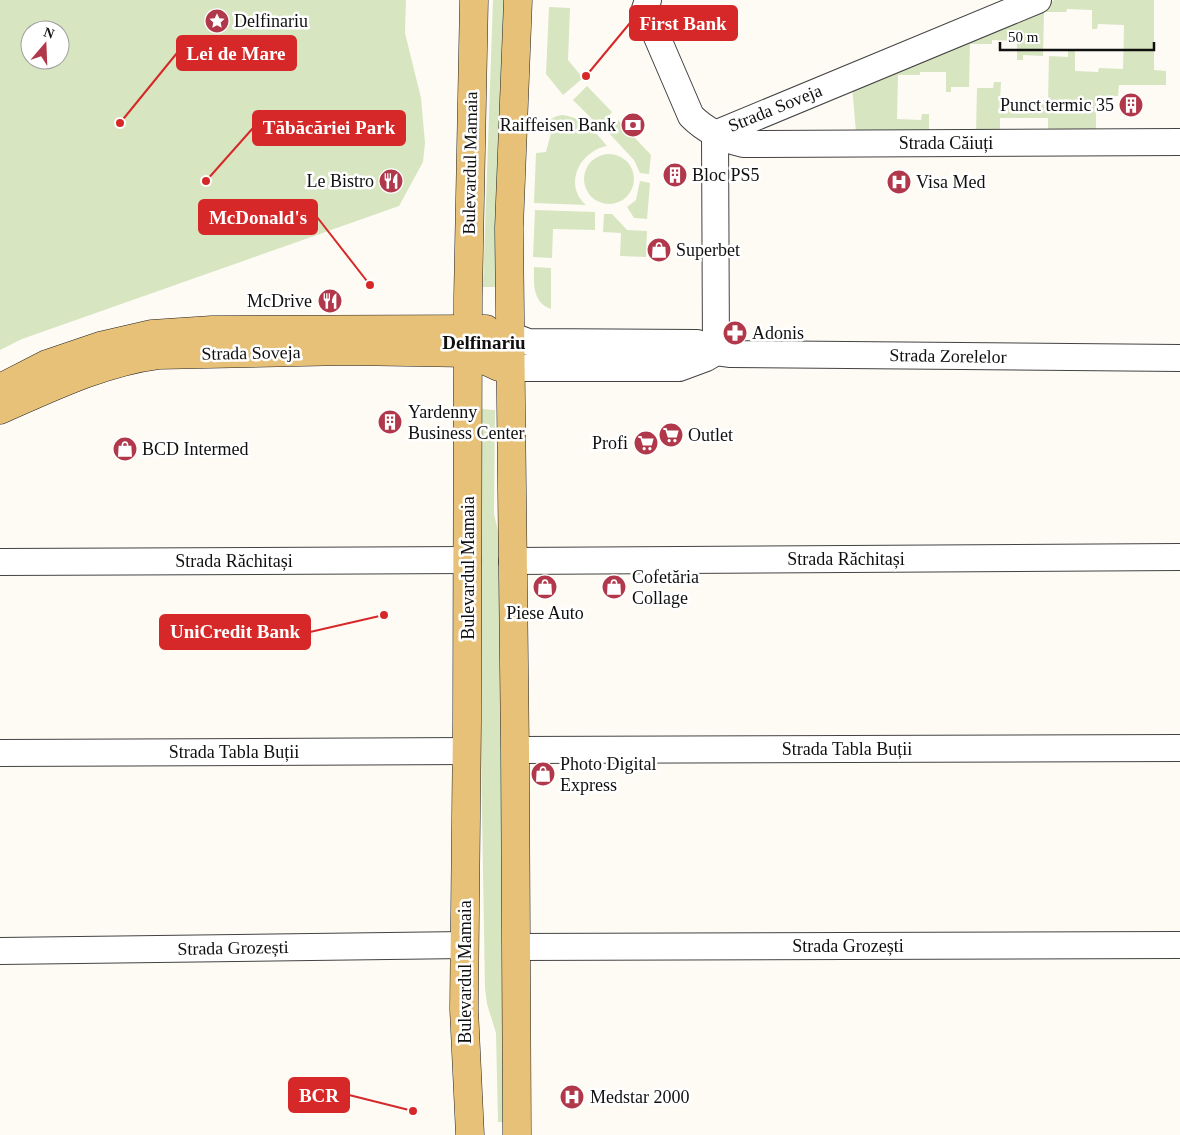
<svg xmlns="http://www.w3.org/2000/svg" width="1180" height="1135" font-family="Georgia,serif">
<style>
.green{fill:#d7e5c1;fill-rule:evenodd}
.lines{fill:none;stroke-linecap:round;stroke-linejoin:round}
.minor-casing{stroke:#434343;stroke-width:28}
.major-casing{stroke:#212121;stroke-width:29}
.minor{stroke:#fff;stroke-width:26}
.major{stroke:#e8c179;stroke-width:28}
.labels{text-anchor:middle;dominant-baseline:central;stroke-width:5;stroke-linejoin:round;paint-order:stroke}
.poi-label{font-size:18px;fill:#101010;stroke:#fff;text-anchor:start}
.street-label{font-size:18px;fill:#101010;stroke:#fff}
.neighbourhood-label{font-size:19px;font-weight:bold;fill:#101010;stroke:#fff}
.leader{fill:none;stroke:#d62828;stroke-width:2}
.callout-dot{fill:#d62828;stroke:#fff;stroke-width:2}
.callout{fill:#d62828;stroke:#d62828;stroke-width:2}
.callout-label{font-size:19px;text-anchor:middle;font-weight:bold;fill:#fff}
</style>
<rect width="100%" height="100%" fill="#fefbf4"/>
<g class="green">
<path d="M 0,0 L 406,0 L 405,33 L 421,98 L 425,143 L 423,162 L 399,206 L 22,339 L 0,350 ZM 30,30 L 60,30 L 60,60 L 30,60 Z"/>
<path d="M 493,0 L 508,0 L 499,287 L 483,287 Z"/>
<path d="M 1055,0 L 1154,0 L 1154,70 L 1166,71 L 1166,85 L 1119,85 L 1118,96 L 1096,96 L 1096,129 L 1048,129 L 1048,118 L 1000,118 L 1000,132 L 976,132 L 977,88 L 993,88 L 994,82 L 1001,82 L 1000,102 L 1024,103 L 1025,100 L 1048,100 L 1049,56 L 1068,57 L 1068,51 L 1075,51 L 1075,71 L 1098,72 L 1099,68 L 1123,69 L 1124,25 L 1098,24 L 1097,29 L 1092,29 L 1092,10 L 1067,9 L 1066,12 L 1044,12 L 1043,56 L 1023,55 L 1023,60 L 1017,60 L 1017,41 L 992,40 L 992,44 L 970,44 L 969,87 L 951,87 L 951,92 L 946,92 L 946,72 L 920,72 L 920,75 L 898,75 L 897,119 L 921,120 L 922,114 L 929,114 L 929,134 L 856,133 L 852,85 Z"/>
<path d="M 549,7 L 570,8 L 568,60 L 583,78 L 563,95 L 546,74 Z"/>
<path d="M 587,86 L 612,112 L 599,126 L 573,100 Z"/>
<path d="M 562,115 C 581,117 595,131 607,146 C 580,151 563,184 586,205 L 534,203 L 536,153 L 546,152 L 551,133 L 546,131 C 548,120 551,117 562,115 Z"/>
<path d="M 618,120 L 651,155 L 649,174 L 640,173 L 634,160 L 607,131 Z"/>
<circle cx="609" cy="179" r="25"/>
<path d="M 640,181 L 650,183 L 647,219 L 634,218 L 627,207 L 636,200 Z"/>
<path d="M 535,210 L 595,212 L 595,230 L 553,229 L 552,258 L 533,257 Z"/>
<path d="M 604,214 L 612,214 L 627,230 L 647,231 L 646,257 L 620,256 L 621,233 L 603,232 Z"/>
<path d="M 534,267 L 551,268 L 551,309 C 532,302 534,284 534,267 Z"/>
<path d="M 481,409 L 495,410 L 494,514 L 506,565 L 502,947 L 505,1122 L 498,1122 L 496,1033 L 487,1004 L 485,988 L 481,752 Z"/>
</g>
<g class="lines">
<defs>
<g id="minor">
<path d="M 648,0 L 645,9 L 691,116 C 706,131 723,139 743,144 L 1180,142"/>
<path d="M 509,335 L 528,342 L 697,343 L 716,352 L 731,354 L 1180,358"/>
<path d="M 716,352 L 715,134 L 1038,0"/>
<path d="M 509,368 L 679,368 L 706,358 L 716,352"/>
<path d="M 512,561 L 1180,557"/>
<path d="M 0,562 L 468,560"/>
<path d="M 515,750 L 1180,748"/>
<path d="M 0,753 L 467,751"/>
<path d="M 516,947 L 1180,945"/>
<path d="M 0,951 L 465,945"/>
</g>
<g id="major">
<path d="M 0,388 L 47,364 L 100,346 L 152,334 L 212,330 L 486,329"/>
<path d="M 0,410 C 50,388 103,362 158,355 L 347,351 L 469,353 L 499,367 L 509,368"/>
<path d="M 470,1135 L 464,1009 L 467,722 L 468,297 L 474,0"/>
<path d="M 517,1135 L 515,750 L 509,228 L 518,0"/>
</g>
</defs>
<use href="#minor" class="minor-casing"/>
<use href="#major" class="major-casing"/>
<use href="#minor" class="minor"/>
<use href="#major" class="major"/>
</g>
<defs>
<symbol id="sight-disc" viewBox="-11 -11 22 22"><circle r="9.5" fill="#b0384a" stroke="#fff"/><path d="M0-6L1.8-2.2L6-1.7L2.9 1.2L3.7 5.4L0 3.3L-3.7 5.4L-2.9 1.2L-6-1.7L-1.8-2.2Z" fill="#fff"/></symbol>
<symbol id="building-disc" viewBox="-11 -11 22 22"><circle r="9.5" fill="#b0384a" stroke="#fff"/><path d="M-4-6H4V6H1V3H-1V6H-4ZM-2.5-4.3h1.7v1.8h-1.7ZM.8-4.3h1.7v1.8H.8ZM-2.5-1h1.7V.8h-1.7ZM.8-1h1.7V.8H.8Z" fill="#fff"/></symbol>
<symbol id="bank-disc" viewBox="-11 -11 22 22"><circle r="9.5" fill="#b0384a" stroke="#fff"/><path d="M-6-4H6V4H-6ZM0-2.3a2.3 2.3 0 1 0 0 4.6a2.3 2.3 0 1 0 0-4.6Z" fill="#fff"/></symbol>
<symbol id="restaurant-disc" viewBox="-11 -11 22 22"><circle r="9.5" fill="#b0384a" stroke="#fff"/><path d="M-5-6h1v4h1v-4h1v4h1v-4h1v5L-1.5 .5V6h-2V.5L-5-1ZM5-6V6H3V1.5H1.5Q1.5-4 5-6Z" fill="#fff"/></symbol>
<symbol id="hospital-disc" viewBox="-11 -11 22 22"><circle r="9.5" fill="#b0384a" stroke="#fff"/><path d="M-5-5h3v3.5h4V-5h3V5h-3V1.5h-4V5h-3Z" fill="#fff"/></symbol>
<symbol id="shop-disc" viewBox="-11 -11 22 22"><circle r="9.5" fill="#b0384a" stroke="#fff"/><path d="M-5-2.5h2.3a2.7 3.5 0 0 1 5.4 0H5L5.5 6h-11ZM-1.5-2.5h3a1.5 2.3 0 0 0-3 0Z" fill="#fff"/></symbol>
<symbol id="pharmacy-disc" viewBox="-11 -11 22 22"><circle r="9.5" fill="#b0384a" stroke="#fff"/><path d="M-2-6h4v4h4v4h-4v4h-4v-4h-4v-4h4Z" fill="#fff"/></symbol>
<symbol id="supermarket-disc" viewBox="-11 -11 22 22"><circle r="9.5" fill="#b0384a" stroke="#fff"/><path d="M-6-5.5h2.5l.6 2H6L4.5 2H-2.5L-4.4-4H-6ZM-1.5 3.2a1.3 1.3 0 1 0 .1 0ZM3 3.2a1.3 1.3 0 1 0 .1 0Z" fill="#fff"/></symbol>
</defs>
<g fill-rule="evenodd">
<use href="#sight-disc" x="203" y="7" width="28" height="28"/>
<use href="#building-disc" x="1117" y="91" width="28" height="28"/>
<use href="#bank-disc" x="619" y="111" width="28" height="28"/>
<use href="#building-disc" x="661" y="161" width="28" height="28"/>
<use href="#restaurant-disc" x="377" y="167" width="28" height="28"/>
<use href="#hospital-disc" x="885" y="168" width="28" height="28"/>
<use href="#shop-disc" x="645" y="236" width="28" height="28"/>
<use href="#restaurant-disc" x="316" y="287" width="28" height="28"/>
<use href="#pharmacy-disc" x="721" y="319" width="28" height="28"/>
<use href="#building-disc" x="376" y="408" width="28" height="28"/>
<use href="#supermarket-disc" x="657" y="421" width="28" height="28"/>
<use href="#supermarket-disc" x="632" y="429" width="28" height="28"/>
<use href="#shop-disc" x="111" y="435" width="28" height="28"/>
<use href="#shop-disc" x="531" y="573" width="28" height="28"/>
<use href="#shop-disc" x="600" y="573" width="28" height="28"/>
<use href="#shop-disc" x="529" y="760" width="28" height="28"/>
<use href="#hospital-disc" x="558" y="1083" width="28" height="28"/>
</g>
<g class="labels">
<g class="poi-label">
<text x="234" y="21">Delfinariu</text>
<text x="1114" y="105" text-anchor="end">Punct termic 35</text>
<text x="616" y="125" text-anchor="end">Raiffeisen Bank</text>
<text x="692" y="175">Bloc PS5</text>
<text x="374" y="181" text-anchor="end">Le Bistro</text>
<text x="916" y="182">Visa Med</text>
<text x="676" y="250">Superbet</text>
<text x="312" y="301" text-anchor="end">McDrive</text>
<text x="752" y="333">Adonis</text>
<text x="408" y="412">Yardenny<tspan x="408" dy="21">Business Center</tspan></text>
<text x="688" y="435">Outlet</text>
<text x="628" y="443" text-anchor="end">Profi</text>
<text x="142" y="449">BCD Intermed</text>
<text x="632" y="577">Cofetăria<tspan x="632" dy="21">Collage</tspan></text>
<text x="545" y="613" text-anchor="middle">Piese Auto</text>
<text x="560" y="764">Photo Digital<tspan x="560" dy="21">Express</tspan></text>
<text x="590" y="1097">Medstar 2000</text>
</g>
<g class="street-label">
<text transform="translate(775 108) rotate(-22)">Strada Soveja</text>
<text x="946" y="143">Strada Căiuți</text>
<text transform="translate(470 163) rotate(-89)">Bulevardul Mamaia</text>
<text transform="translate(251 353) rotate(-1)">Strada Soveja</text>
<text transform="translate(948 356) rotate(1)">Strada Zorelelor</text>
<text x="846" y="559">Strada Răchitași</text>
<text x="234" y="561">Strada Răchitași</text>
<text transform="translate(468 568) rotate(-90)">Bulevardul Mamaia</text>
<text x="847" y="749">Strada Tabla Buții</text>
<text x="234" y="752">Strada Tabla Buții</text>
<text x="848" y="946">Strada Grozești</text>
<text transform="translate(233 948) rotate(-1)">Strada Grozești</text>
<text transform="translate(465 972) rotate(-90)">Bulevardul Mamaia</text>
</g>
<g class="neighbourhood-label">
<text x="484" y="342">Delfinariu</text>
</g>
</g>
<path class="leader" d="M586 76L630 23M120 123L177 53M206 181L253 128M370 285L317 217M384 615L310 632M413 1111L349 1095"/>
<g class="callout-dot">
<circle cx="586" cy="76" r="5"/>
<circle cx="120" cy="123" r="5"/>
<circle cx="206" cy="181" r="5"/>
<circle cx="370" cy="285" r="5"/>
<circle cx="384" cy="615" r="5"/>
<circle cx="413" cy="1111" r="5"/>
</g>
<g class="callout">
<rect x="630" y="6" width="107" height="34" rx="5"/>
<rect x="177" y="36" width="119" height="34" rx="5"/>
<rect x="253" y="111" width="152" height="34" rx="5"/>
<rect x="199" y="200" width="118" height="34" rx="5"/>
<rect x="160" y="615" width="150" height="34" rx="5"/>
<rect x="289" y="1078" width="60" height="34" rx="5"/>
</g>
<g class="callout-label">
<text x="683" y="30">First Bank</text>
<text x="236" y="60">Lei de Mare</text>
<text x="329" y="134">Tăbăcăriei Park</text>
<text x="258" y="224">McDonald's</text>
<text x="235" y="638">UniCredit Bank</text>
<text x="319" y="1102">BCR</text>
</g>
<g transform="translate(45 45) rotate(19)"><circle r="24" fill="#ffffff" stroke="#9f9f9f"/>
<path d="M0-4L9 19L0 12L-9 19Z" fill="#b0384a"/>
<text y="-8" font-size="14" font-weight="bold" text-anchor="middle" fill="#101010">N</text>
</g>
<path d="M1000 42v8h154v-8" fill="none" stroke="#101010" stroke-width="2.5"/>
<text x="1008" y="42" font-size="15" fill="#101010" stroke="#ffffff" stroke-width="4" paint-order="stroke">50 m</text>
</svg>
